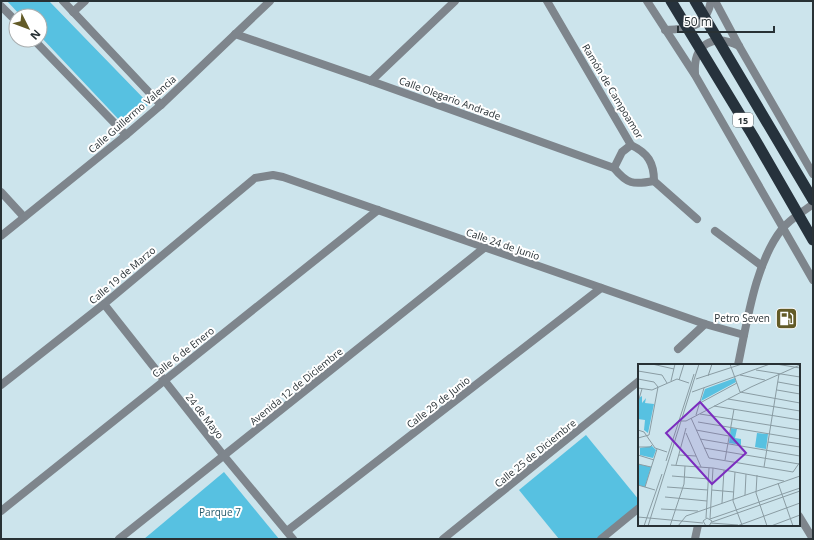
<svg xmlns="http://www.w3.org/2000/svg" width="814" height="540" font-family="'Open Sans',sans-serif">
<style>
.green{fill:#57c1e1}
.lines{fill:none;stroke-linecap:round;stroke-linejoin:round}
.minor{stroke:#7e858c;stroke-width:8}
.tertiary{stroke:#7e858c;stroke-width:8}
.trunk{stroke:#26323c;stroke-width:11}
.labels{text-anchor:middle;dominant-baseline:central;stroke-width:4;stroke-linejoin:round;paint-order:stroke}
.shield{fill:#fff;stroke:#686f72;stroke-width:1}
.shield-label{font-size:9px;font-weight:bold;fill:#283135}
.street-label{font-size:10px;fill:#283135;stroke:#fff}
.poi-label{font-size:10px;fill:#283135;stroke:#fff;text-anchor:end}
.park-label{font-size:10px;fill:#275d6e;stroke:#fff}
.inset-road{fill:none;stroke:#8a9ca3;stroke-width:1}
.view{fill:#7b2cbf;fill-opacity:0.15;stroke:#7b2cbf;stroke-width:2}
.inset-edge{fill:none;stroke:#283135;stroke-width:2}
</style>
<rect width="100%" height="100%" fill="#cce4ec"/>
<g class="green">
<path d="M 7,1 L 49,1 L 149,104 L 124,125 L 40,36 L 40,16 L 21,16 Z"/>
<path d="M 586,435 L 639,500 L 639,504 L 596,539 L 559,539 L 519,490 Z"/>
<path d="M 224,472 L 279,539 L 144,539 Z"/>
</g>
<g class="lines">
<g class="minor">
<path d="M 547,1 L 631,145 C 648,153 654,163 654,181 L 697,219"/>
<path d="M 73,12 L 85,1"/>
<path d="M 235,34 L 371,81 L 614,168 C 627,184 633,185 654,181"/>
<path d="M 371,81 L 455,1"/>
<path d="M 161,105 L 270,1"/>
<path d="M 614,168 L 622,152 L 631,145"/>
<path d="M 1,192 L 24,217"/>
<path d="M 715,231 L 762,266"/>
<path d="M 1,236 L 126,135"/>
<path d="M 104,304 L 224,456 L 293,539"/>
<path d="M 678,349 L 705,324"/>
<path d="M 1,385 L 104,304 L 255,178 L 273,175 L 283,177 L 705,324 L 744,335"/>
<path d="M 1,511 L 378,210"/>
<path d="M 799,516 L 813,539"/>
<path d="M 287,531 L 601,288"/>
<path d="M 119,539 L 484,248"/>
<path d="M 443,539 L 639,381"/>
<path d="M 601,539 L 639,508"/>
</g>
<g class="tertiary">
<path d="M 647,1 L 695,75 L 813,280"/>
<path d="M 715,1 L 739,46 L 813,174"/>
<path d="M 1,6 L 16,21"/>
<path d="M 665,30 C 688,29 706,28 711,1"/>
<path d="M 34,40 L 126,135 L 161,105 L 63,1"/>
<path d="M 695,74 C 693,44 713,33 739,46"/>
<path d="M 738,365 C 747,323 755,263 782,229 C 790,219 803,212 813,204"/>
<path d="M 695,539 L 698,525"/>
</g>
<g class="trunk">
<path d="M 671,1 L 753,136 L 813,240"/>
<path d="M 695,1 L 813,200"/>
</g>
</g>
<defs>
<symbol id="fuel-square" viewBox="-11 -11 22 22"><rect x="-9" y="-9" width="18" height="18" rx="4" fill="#635b27" stroke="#fff"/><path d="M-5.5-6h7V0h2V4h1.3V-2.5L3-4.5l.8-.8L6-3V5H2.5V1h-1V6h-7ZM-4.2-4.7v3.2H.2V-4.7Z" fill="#fff"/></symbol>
</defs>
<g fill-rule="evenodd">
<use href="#fuel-square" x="774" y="306" width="25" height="25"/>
</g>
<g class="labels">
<rect class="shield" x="733" y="113" width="20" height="14" rx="3"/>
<g class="shield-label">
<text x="743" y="120">15</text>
</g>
<g class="street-label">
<text transform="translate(613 91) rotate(59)">Ramón de Campoamor</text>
<text transform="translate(450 98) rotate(20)">Calle Olegario Andrade</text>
<text transform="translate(132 114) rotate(-41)">Calle Guillermo Valencia</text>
<text transform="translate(503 244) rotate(19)">Calle 24 de Junio</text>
<text transform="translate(122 275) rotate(-40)">Calle 19 de Marzo</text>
<text transform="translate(183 352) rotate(-38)">Calle 6 de Enero</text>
<text transform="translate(296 386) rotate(-39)">Avenida 12 de Diciembre</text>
<text transform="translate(438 402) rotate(-38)">Calle 29 de Junio</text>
<text transform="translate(205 416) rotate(52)">24 de Mayo</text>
<text transform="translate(535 453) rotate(-39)">Calle 25 de Diciembre</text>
</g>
<g class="poi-label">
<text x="770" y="318">Petro Seven</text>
</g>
<g class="park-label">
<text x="220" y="512">Parque 7</text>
</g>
</g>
<g transform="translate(638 364)">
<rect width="162" height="162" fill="#cce4ec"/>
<path d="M 97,14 L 98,18 L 63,37 L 67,25 ZM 4,32 L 4,39 L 8,34 L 7,39 L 16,40 L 10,69 L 6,66 L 7,56 L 0,55 L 1,34 ZM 93,64 L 99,65 L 97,74 L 103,75 L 103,81 L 91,79 ZM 119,69 L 130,70 L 128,85 L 117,83 ZM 14,82 L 18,86 L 15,94 L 2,91 L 2,84 ZM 0,100 L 13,103 L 7,123 L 0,121 Z" fill="#57c1e1"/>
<path class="inset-road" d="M 14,0 L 36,5M 92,0 L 102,28 L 162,39M 138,0 L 162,4M 118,6 L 162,13M 0,7 L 24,11 L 29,19M 102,11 L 127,16M 70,12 L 74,0M 0,15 L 16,18 L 20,23 L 11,71 L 0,74M 58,15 L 104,0M 41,16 L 46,0M 33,17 L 37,0M 140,18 L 162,22M 0,24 L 14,26 L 39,15 L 51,19M 139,26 L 162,30M 54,28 L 132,0M 90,35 L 162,47M 0,38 L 4,25M 62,39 L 99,19M 76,42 L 162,56M 62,50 L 162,66M 58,51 L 66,24M 53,54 L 71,94 L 155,108 L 162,98M 40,57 L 48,57 L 113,23 L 162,1M 60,58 L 162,75M 0,66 L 6,68 L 17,84 L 29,88M 58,66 L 91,72M 48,69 L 63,103M 62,75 L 162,92M 130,78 L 162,83M 0,83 L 12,83 L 14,81M 66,84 L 161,100M 0,91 L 16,96M 41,91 L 58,92M 87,96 L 96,45M 28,97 L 56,10M 0,100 L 13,103M 33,101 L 75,104 L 146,117M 38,101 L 48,64M 126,103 L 141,10M 97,108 L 95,137 L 104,161M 119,111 L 118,129 L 129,162M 34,112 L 71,115M 140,119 L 155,162M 0,121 L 17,126M 7,123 L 19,85M 29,123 L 70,126M 74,126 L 96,128M 107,131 L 108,110M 27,133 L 69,137M 84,139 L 86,106M 23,145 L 60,147M 0,153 L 65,159M 68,154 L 71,104M 72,155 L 75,104M 72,155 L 162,124M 74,158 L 162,127M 73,159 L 100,161M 6,162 L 24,110M 10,162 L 61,0M 32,162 L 46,120 L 47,102M 40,162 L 48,152 L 162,112M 68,162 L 65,157 L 69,154 L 74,157 L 71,162M 99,162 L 162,139M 133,162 L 162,151"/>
<path class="view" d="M 62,38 L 108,89 L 74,120 L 28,69 Z"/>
<rect width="162" height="162" class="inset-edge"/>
</g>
<rect width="814" height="540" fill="none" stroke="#283135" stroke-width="4"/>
<g transform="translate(28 28) rotate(132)"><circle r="19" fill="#ffffff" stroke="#a9adae"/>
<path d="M0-3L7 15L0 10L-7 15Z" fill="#635b27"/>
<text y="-6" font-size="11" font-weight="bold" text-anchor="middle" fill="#283135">N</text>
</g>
<path d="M678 26v6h96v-6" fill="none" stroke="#283135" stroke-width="2"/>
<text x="684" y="26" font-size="12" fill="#283135" stroke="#ffffff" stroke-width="3" paint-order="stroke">50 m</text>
</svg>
